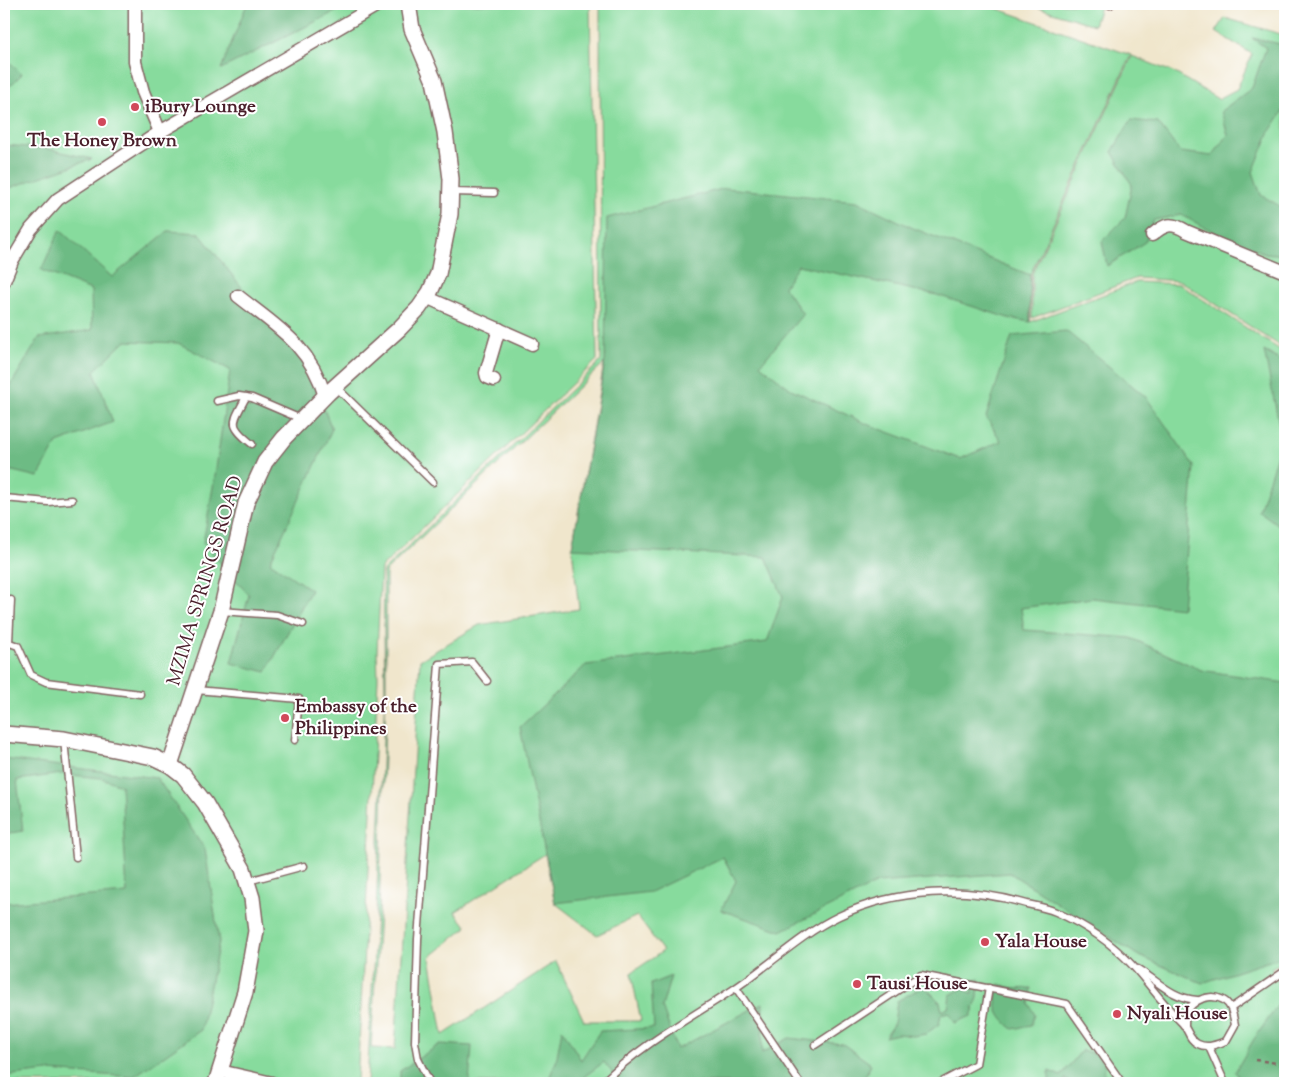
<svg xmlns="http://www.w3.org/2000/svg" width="1289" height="1087" font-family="'Sorts Mill Goudy',serif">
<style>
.green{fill:#87db9d;stroke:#687d64;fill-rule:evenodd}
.forest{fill:#6dbb84;stroke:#5c6d58}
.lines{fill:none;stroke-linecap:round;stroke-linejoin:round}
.service-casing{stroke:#846563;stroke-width:9}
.minor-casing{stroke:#846563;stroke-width:15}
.tertiary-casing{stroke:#846563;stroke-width:18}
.path{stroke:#846563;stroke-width:2.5;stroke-dasharray:4 4;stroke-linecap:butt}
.service{stroke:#fff;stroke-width:6}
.minor{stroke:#fff;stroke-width:12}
.tertiary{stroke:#fff;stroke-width:15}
.poi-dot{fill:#d1495b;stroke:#fff;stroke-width:2}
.labels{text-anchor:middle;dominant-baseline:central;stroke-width:4;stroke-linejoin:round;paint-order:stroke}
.poi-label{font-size:19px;font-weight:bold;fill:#4a1f2b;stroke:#fff;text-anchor:start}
.street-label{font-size:19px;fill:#4a1f2b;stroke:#fff}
</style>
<rect width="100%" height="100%" fill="#fff"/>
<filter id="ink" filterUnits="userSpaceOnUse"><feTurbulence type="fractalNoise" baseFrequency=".02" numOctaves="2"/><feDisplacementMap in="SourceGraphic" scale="10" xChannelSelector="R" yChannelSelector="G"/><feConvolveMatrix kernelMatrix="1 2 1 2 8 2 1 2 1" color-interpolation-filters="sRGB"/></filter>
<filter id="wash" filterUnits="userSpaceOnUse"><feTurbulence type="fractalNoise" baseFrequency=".0096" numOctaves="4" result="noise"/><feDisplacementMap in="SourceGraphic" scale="20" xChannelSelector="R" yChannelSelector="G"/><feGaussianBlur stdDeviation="1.12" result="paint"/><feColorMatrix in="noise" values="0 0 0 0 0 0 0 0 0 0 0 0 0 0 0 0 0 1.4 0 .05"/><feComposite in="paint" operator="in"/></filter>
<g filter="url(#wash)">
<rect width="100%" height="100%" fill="#f0e6cc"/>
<g class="green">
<path d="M 4,4 L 590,4 L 597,360 L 381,568 L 377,652 L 378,678 L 357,1083 L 4,1083 Z"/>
<path d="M 600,4 L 984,4 L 1131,55 L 1030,275 L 1030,322 L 1137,282 L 1179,284 L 1285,353 L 1285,961 L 1271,968 L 1280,986 L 1285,984 L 1285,1083 L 367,1083 L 376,914 L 385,691 L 383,571 L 601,361 ZM 604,363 L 572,548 L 579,609 L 479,625 L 420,660 L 395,1049 L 371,1048 L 379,914 L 386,691 L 386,571 ZM 545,854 L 555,903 L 597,935 L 637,916 L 663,951 L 631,973 L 641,1021 L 584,1021 L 556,961 L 443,1035 L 430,957 L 467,927 L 455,912 Z"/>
<path d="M 1027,4 L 1101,4 L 1094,25 Z"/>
<path d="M 1225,18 L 1284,35 L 1285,33 L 1285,349 L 1180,281 L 1137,278 L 1032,318 L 1032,274 L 1132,56 L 1175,73 L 1218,99 L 1237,89 L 1252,54 L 1216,32 Z"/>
</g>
<g class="forest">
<path d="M 247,4 L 351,4 L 221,69 Z"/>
<path d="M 1252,38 L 1285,45 L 1285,108 L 1270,131 L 1253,172 L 1261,195 L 1285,209 L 1285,255 L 1265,253 L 1220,235 L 1181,215 L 1154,220 L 1145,242 L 1107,266 L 1102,241 L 1125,218 L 1132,185 L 1112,152 L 1131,120 L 1158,123 L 1180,152 L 1212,156 L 1228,135 L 1221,111 L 1252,88 L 1266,48 Z"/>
<path d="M 4,56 L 22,74 L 4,92 Z"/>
<path d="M 4,144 L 5,145 L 49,149 L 92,159 L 4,190 Z"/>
<path d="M 726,188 L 857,201 L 913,228 L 1030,275 L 1030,322 L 1008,318 L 937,295 L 798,265 L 784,287 L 803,314 L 760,365 L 791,389 L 867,424 L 960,459 L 1001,441 L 986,417 L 1012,336 L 1066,331 L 1146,397 L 1194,466 L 1182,608 L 1092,598 L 1021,608 L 1024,630 L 1131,638 L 1201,670 L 1285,683 L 1285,956 L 1202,983 L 1139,956 L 1010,873 L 877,883 L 781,931 L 721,910 L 736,881 L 723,857 L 650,892 L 555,903 L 520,727 L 586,665 L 767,642 L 783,597 L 766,557 L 572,548 L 605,361 L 607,218 Z"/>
<path d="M 60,230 L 112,277 L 168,231 L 199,233 L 247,294 L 304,359 L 332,429 L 270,562 L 311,590 L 266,672 L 231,663 L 249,595 L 203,543 L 215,476 L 230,370 L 178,343 L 125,341 L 94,371 L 113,422 L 57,443 L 38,477 L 4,469 L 4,433 L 9,388 L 39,338 L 92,330 L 91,290 L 41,270 Z"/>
<path d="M 1264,351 L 1285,363 L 1285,530 L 1259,511 L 1282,439 Z"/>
<path d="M 4,759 L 157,778 L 205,849 L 219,942 L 201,1030 L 133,1077 L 48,1071 L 4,1076 L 4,903 L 127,893 L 121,785 L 101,778 L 61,774 L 17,780 L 23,831 L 4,834 Z"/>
<path d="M 671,976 L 662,1007 L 677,1049 L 763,1003 L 762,1053 L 789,1038 L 843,1044 L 871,1064 L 863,1081 L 862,1083 L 620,1083 L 604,1062 L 585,1076 L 578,1083 L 547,1083 L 556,1062 L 562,1029 L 581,1060 L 600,1031 L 654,1028 L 651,984 Z"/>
<path d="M 971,979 L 979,979 L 978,998 L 971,1016 L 955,1023 L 949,1012 L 941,1014 L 939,1024 L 926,1034 L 913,1036 L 898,1034 L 885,1037 L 894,1023 L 897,1001 L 924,986 L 940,1002 L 942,1011 L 948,1008 L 950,995 L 963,988 L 973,994 Z"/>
<path d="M 999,984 L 1016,989 L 1031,988 L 1029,1004 L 1035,1015 L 1031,1025 L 1013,1029 C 996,1016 993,1004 999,984 Z"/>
<path d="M 1285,995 L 1285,1083 L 1244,1083 L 1235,1072 L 1254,1039 Z"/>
<path d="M 440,1044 L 472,1046 L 469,1083 L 400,1083 L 400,1071 Z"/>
<path d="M 1082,1050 L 1095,1054 L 1105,1064 L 1104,1083 L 1071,1083 L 1065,1079 L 1065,1083 L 1049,1083 L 1049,1071 L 1061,1076 Z"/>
</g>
</g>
<g filter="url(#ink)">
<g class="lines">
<defs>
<g id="service">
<path d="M 1110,5 L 1111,4"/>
<path d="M 452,192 L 494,193"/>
<path d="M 336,387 L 433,482"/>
<path d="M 246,397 C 233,423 227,424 252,444"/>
<path d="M 217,401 L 239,396 L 252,398 L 301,419"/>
<path d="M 4,498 L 48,502 L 72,500"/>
<path d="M 221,611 L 277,615 L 303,624"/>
<path d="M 4,641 L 18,646 L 31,675 L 46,682 L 140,694"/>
<path d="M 9,642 L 11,600"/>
<path d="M 196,690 L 299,699 L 295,740"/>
<path d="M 64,740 L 76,857"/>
<path d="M 248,881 L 304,866"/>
<path d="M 1138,969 C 1159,982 1172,998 1197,1000"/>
<path d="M 736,988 L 800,1083"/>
<path d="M 1231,1008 L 1285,971"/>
<path d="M 815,1045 L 921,975 L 1067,1004 L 1122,1083"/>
<path d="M 1209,1047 L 1225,1083"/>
<path d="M 430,1083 L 418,1059 L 415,1042 L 418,939 L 439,664 L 472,662 L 487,681"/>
<path d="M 602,1083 C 640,1045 689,1019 734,989 C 769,966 801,934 839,916 C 898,888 965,886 1027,904 C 1037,906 1047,908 1056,912 C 1085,925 1112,943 1133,966 C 1150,985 1164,1005 1182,1023 C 1189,1030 1188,1039 1198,1044 C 1208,1049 1217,1044 1226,1041 L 1235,1025 C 1234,1020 1233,1014 1231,1009 C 1223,991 1197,995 1188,1010 C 1185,1014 1185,1021 1185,1026"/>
<path d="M 940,1083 L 976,1064 L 989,988"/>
</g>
<g id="minor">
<path d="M 135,4 L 135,62 L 143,92 L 160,132"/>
<path d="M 1152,235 C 1165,224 1171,222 1186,231 L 1285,272"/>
<path d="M 4,281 L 12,261 L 31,229 L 58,199 L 160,132 L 379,4"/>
<path d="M 238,296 C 277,327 310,345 325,396"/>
<path d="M 426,297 L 532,344"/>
<path d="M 494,380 L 487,377 L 486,373 L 499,329"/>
<path d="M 220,1071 L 272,1083"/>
</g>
<g id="tertiary">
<path d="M 4,734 L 64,739 L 153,757 L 170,765 L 183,775 L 205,803 L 243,869 L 252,898 L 256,931 L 245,992 L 216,1083"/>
<path d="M 170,765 L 221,611 L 246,503 L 265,462 L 284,438 L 328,393 L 399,329 L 419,308 L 430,292 L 438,274 L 450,214 L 451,179 L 445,132 L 434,81 L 412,29 L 408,4"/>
</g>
</defs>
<use href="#service" class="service-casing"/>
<use href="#minor" class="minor-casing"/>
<use href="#tertiary" class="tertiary-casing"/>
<path class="path" d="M 1255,1060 L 1285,1064"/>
<use href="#service" class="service"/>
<use href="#minor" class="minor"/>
<use href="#tertiary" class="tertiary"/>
</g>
</g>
<g class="poi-dot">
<circle cx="135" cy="107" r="5"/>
<circle cx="102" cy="122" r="5"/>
<circle cx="285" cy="718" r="5"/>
<circle cx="985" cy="942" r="5"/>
<circle cx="857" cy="984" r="5"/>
<circle cx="1117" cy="1014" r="5"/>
</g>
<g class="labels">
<g class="poi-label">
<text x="145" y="107">iBury Lounge</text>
<text x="102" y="141" text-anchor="middle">The Honey Brown</text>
<text x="295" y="707">Embassy of the<tspan x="295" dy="22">Philippines</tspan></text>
<text x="995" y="942">Yala House</text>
<text x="867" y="984">Tausi House</text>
<text x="1127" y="1014">Nyali House</text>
</g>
<g class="street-label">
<text transform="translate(206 581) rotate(-73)">MZIMA SPRINGS ROAD</text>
</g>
</g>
<rect width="1289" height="1087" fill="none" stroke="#fff" stroke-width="20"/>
</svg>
